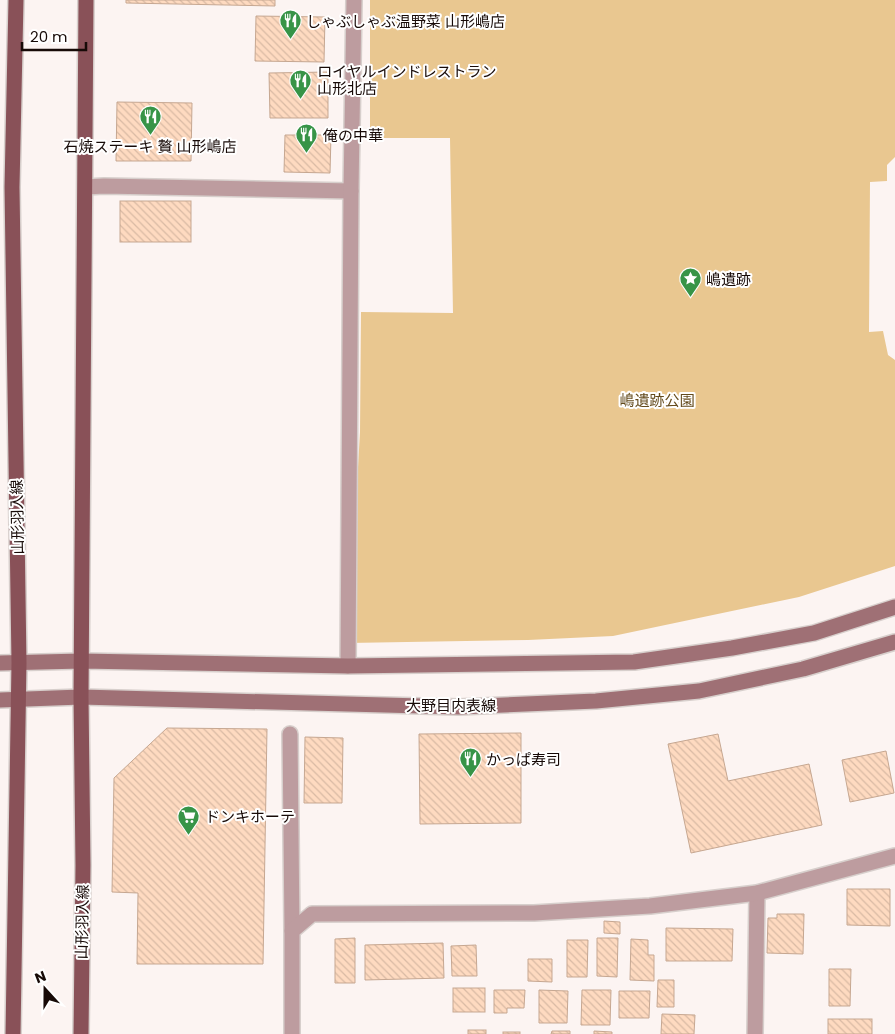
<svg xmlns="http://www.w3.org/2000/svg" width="895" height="1034" font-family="Poppins,'Noto Sans JP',sans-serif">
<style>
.green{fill:#e9c790}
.building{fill:url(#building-back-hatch);stroke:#c6a791}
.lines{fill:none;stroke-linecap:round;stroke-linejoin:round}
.pedestrian-casing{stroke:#d7cfcc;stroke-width:18}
.minor-casing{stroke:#d7cfcc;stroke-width:18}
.tertiary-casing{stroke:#d7cfcc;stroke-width:18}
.secondary-casing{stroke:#d7cfcc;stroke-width:18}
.primary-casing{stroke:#d7cfcc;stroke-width:18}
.pedestrian{stroke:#bd9c9f;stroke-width:15}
.minor{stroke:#bd9c9f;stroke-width:15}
.tertiary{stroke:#bd9c9f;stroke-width:15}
.secondary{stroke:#9f7075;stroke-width:15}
.primary{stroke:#895158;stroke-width:15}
.labels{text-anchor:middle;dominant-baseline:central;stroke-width:4;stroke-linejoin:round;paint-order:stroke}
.poi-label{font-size:15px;fill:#170a07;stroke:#fff;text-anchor:start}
.park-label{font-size:15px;fill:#644b1d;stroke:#fff}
.street-label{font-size:15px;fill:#170a07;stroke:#fff}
</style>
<defs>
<pattern id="building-back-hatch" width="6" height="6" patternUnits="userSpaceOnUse" patternTransform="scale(1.25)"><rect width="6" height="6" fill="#fedac0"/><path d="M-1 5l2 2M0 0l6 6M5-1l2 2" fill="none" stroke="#d9baa4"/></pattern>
</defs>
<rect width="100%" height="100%" fill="#fcf4f2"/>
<path class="green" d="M 370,0 L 895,0 L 895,157 L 887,165 L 887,181 L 870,182 L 869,332 L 883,331 L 888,355 L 895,360 L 895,566 L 799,597 L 613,636 L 528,640 L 348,643 L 360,432 L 361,312 L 453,313 L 450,138 L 370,138 Z"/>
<g class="building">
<path d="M 126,0 L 275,0 L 275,6 L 126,3 Z"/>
<path d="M 256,16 L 325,17 L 324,62 L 255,61 Z"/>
<path d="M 328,72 L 328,118 L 270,118 L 269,73 Z"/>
<path d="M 117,102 L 192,103 L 191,161 L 116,161 Z"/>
<path d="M 285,135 L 331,135 L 330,173 L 284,172 Z"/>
<rect x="120" y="201" width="71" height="41"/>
<path d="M 167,728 L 267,729 L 263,964 L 137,964 L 138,893 L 112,892 L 114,778 Z"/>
<path d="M 521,733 L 521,823 L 420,824 L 419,734 Z"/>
<path d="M 718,734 L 728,781 L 809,764 L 822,825 L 691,853 L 668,744 Z"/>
<path d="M 305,737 L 343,738 L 342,803 L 304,803 Z"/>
<path d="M 886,751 L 894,793 L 850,802 L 842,760 Z"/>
<path d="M 847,889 L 890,889 L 890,926 L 847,925 Z"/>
<path d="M 777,914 L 804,914 L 803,954 L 767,953 L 768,918 L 777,918 Z"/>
<path d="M 604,921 L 620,922 L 620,934 L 604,933 Z"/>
<path d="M 666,928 L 733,929 L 732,961 L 666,961 Z"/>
<path d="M 355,938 L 355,983 L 335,983 L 335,939 Z"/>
<path d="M 597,938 L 618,938 L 617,977 L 597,976 Z"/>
<path d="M 631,939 L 648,940 L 648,955 L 654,955 L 654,981 L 630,980 Z"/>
<path d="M 567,940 L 588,940 L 587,977 L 567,977 Z"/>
<path d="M 443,943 L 444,978 L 365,980 L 365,945 Z"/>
<path d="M 476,945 L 477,976 L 452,976 L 451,946 Z"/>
<path d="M 528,959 L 552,959 L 552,982 L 528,981 Z"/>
<path d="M 829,969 L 851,969 L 850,1006 L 829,1006 Z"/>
<path d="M 658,980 L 674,980 L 674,1007 L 657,1007 Z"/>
<rect x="453" y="988" width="32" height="24"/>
<path d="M 494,990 L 525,990 L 524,1008 L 507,1008 L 507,1013 L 494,1013 Z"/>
<path d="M 539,990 L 568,991 L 567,1023 L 539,1023 Z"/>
<path d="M 582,990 L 611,990 L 610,1025 L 581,1025 Z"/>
<path d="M 619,991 L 650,991 L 649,1018 L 619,1018 Z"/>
<path d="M 662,1014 L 695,1015 L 694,1034 L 661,1034 Z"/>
<rect x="828" y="1019" width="44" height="15"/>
<rect x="468" y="1030" width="18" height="4"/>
<path d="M 552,1031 L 570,1031 L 570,1034 L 551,1034 Z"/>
<path d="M 594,1031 L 612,1032 L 612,1034 L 594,1034 Z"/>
<rect x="503" y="1032" width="17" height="2"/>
</g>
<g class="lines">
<defs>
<path id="pedestrian" d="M 290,734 L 292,931"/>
<path id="minor" d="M 755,1034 L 757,893"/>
<g id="tertiary">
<path d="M 86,187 L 104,186 L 351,191"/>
<path d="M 348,666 L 351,191 L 354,0"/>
<path d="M 292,1034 L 292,931 L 312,914 L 534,913 L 650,906 L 757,893 L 895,856"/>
</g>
<g id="secondary">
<path d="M 0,663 L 82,661 L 348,666 L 634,662 L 732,648 L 814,633 L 895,607"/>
<path d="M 0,700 L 81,697 L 459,707 L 596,701 L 699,691 L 803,669 L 895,642"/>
</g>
<g id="primary">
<path d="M 13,1034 L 19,663 L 12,187 L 16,0"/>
<path d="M 81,1034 L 83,865 L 81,697 L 86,0"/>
</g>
</defs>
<use href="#pedestrian" class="pedestrian-casing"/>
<use href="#minor" class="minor-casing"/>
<use href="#tertiary" class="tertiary-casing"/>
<use href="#secondary" class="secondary-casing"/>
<use href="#primary" class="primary-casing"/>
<use href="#pedestrian" class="pedestrian"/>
<use href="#minor" class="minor"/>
<use href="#tertiary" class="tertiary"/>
<use href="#secondary" class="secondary"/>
<use href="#primary" class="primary"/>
</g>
<defs>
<symbol id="restaurant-pin" viewBox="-11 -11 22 30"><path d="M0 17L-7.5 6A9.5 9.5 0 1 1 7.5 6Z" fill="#379447" stroke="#fff"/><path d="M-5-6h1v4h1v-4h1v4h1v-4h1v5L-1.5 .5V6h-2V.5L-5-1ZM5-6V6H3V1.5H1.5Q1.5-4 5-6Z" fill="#fff"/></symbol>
<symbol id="sight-pin" viewBox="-11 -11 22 30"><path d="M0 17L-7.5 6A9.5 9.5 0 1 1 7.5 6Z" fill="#379447" stroke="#fff"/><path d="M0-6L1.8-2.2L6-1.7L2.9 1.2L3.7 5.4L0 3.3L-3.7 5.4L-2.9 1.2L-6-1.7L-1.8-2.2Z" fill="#fff"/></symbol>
<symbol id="supermarket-pin" viewBox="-11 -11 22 30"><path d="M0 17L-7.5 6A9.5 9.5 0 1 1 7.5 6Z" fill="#379447" stroke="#fff"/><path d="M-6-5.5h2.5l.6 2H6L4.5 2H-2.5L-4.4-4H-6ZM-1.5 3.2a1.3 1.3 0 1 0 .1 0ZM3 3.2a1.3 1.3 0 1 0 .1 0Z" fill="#fff"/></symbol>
</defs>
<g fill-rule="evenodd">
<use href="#restaurant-pin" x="278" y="8" width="25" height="34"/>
<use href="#restaurant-pin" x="288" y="68" width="25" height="34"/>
<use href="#restaurant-pin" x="138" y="104" width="25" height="34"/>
<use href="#restaurant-pin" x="294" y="122" width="25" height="34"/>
<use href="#sight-pin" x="678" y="266" width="25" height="34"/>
<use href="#restaurant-pin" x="458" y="746" width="25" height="34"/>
<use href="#supermarket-pin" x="176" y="804" width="25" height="34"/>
</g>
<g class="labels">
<g class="poi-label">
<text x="306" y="21">しゃぶしゃぶ温野菜 山形嶋店</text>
<text x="317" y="71">ロイヤルインドレストラン<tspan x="317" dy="17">山形北店</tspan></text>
<text x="323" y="135">俺の中華</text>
<text x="150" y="146" text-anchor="middle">石焼ステーキ 贅 山形嶋店</text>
<text x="706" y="279">嶋遺跡</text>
<text x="486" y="759">かっぱ寿司</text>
<text x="205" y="816">ドンキホーテ</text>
</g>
<g class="park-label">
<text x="657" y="400">嶋遺跡公園</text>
</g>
<g class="street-label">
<text transform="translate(17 517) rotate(-91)">山形羽入線</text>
<text x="451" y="705">大野目内表線</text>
<text transform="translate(82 922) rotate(-89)">山形羽入線</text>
</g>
</g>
<g transform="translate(45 989) rotate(339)" stroke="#ffffff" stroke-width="4" paint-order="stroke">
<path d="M0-4L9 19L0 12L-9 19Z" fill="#170a07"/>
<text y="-8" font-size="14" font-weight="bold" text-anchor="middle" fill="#170a07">N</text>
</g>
<path d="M22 42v8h64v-8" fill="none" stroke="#170a07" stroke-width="2.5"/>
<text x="30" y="42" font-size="15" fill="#170a07" stroke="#ffffff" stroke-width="4" paint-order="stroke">20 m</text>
</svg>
